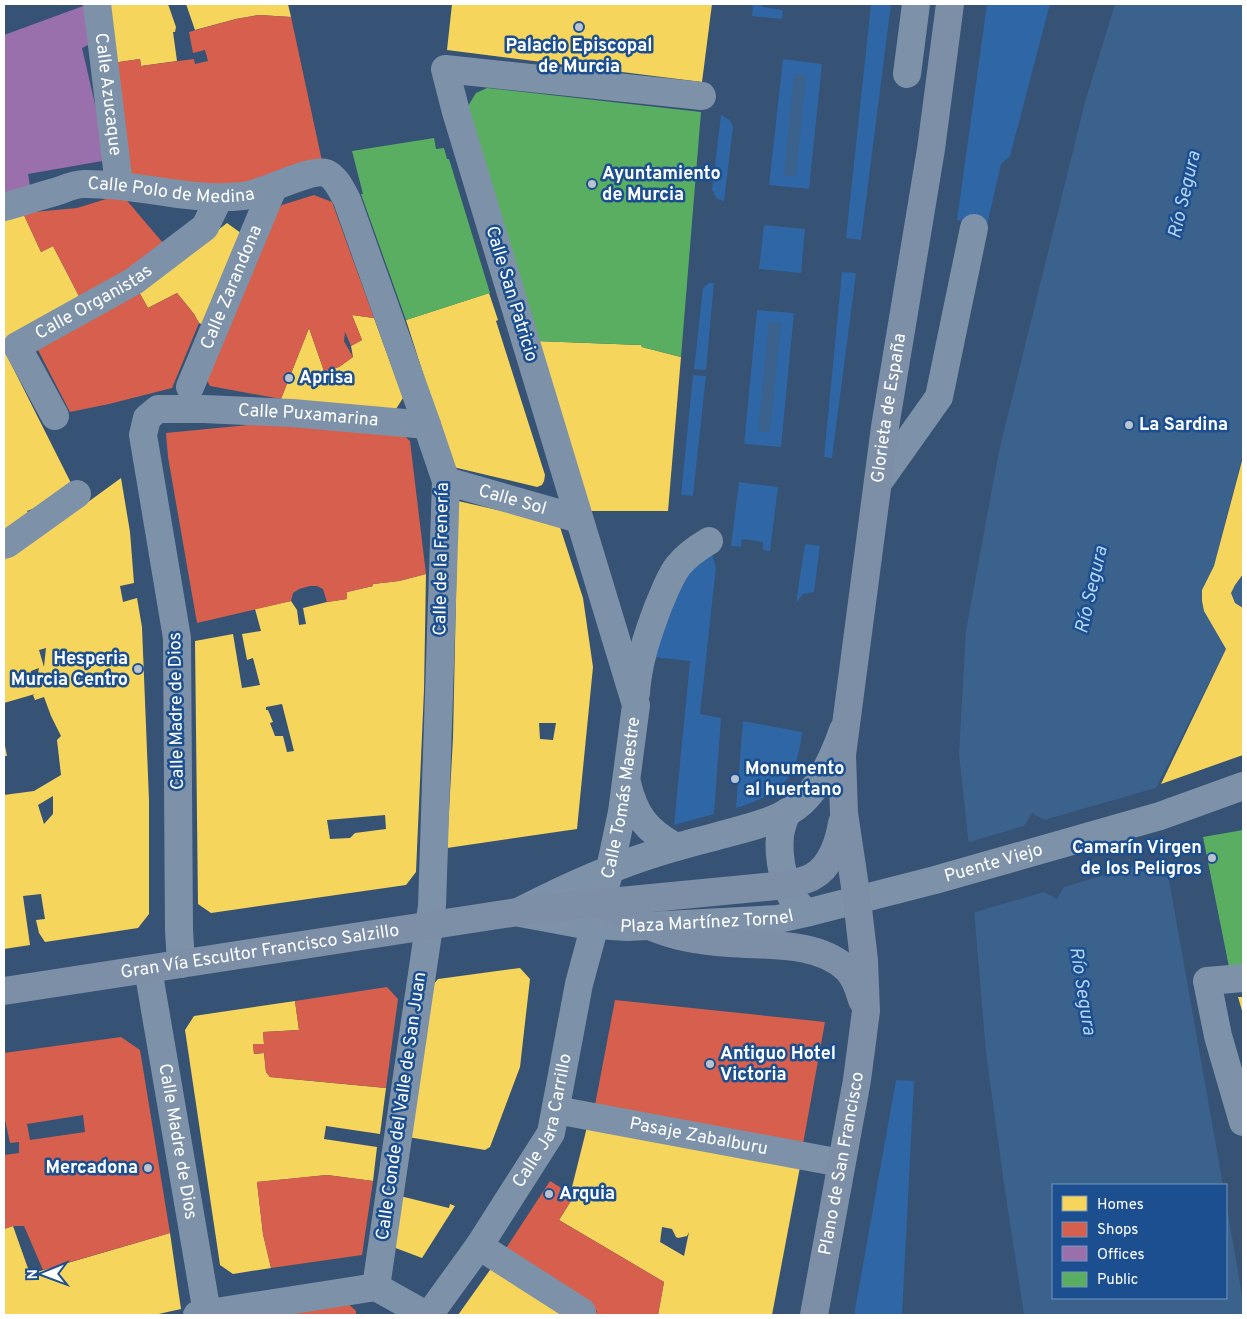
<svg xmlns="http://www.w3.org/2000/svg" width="1247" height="1319" font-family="Overpass,sans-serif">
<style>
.green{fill:#2f66a5}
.water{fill:#3b618d}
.pier{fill:#365274}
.homes{fill:#f6d55c;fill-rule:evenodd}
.shops{fill:#d6604d;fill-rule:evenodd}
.offices{fill:#9970ab}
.public{fill:#5aae61}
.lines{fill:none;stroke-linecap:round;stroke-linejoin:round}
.minor{stroke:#7d92a8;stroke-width:28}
.major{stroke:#7d8ea7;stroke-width:28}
.poi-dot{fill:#b9c2ce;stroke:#1b4f8f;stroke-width:2}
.labels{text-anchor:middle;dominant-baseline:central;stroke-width:5;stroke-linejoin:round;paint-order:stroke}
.poi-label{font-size:18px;font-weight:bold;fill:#fff;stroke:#1b4f8f;text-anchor:start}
.street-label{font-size:18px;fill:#fff;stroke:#1b4f8f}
.water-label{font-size:19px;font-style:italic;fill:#b5d3f5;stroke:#1b4f8f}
</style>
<rect width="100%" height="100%" fill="#365274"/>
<g class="green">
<path d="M 753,4 L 762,4 L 762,7 L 783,10 L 782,19 L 752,16 Z"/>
<path d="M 871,4 L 891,4 L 861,240 L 846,238 Z"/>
<path d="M 987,4 L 1050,4 L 1010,156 L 1001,164 L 987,225 L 957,220 Z"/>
<path d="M 783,59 L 822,64 L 809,189 L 769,185 Z"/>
<path d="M 721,115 L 730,120 L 733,127 L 724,201 L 717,199 L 712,190 Z"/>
<path d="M 764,225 L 805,229 L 801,273 L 759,269 Z"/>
<path d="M 842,272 L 856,273 L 832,458 L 824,457 Z"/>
<path d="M 709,283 L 714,283 L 706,370 L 694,369 L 703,288 Z"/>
<path d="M 757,310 L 794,313 L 781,447 L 744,444 Z"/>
<path d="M 693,375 L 706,376 L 693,496 L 681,495 Z"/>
<path d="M 739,482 L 778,487 L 770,551 L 763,550 L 763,542 L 742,539 L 741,547 L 731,546 Z"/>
<path d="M 805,544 L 820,546 L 814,592 L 803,594 L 796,603 Z"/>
<path d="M 712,554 L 716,567 L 700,714 L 721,718 L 714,814 L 674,825 L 690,661 L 653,657 L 677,592 L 691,567 Z"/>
<path d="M 743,721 L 802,732 C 797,780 781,794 736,808 Z"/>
<path d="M 896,1080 L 914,1081 L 902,1315 L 854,1315 Z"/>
</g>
<g class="water">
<path d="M 1115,4 L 1243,4 L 1243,454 L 1214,566 L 1202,590 L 1202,601 L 1204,611 L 1226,649 L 1156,788 L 1165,857 L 1223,1185 L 1053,1185 L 1053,1298 L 1226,1298 L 1226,1201 L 1243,1301 L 1243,1315 L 1024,1315 L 1003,1177 L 986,1053 L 968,838 L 959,754 L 966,630 L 999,451 L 1085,102 Z"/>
<path d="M 794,74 L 806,75 L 796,176 L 784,175 Z"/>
<path d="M 769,322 L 781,323 L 770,432 L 758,431 Z"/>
<path d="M 1243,574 L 1243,608 L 1235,603 L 1231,593 L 1235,585 Z"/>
</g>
<path class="pier" d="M 1156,788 L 1165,857 L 1064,887 L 1057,899 L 1044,892 L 972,913 L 966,843 L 1024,826 L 1032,813 L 1044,820 Z"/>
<g class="homes">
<path d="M 102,4 L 168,4 L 176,27 L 175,32 L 173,32 L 177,61 L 141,66 L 140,59 L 112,63 Z"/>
<path d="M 186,4 L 288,4 L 291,17 L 259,15 L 236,19 L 195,30 Z"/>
<path d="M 452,4 L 712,4 L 702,82 L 447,50 Z"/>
<path d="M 23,213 L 41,252 L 53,246 L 81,300 L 4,340 L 4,218 Z"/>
<path d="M 227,223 L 245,236 L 210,328 L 199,323 L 194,314 L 177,293 L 148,308 L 139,292 Z"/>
<path d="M 489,293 L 498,320 L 496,321 L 545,475 L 544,481 L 542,485 L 537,487 L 453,467 L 406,320 Z"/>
<path d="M 352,315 L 374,318 L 403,398 L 396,409 L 281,399 L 309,328 L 324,371 L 339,367 L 353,357 L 351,346 L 362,340 Z"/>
<path d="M 536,341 L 641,345 L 642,347 L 681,357 L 668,511 L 591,511 Z"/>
<path d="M 4,350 L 72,485 L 65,497 L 27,511 L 31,518 L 4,535 Z"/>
<path d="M 1243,457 L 1243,574 L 1235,585 L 1231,593 L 1235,603 L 1243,608 L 1243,755 L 1161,784 L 1226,649 L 1204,611 L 1202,601 L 1202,590 L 1214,566 Z"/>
<path d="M 121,478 L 130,532 L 134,583 L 120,586 L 123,602 L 137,598 L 142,627 L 149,800 L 149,914 L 138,928 L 45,942 L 39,933 L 36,920 L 45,919 L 41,894 L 23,896 L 30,945 L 4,949 L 4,795 L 34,791 L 61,775 L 57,740 L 61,736 L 51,716 L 44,697 L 35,700 L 33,695 L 35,694 L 4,703 L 4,556 L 36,540 ZM 46,648 L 45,657 L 44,667 L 39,650 ZM 39,668 L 38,673 L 30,676 L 31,671 ZM 53,796 L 53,814 L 44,824 L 38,805 Z"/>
<path d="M 458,501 L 559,524 L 583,598 L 593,667 L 577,829 L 447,848 L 453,738 ZM 539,723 L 556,723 L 553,740 L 540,739 Z"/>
<path d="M 426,574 L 424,690 L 416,872 L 406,885 L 211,913 L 198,904 L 195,641 L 233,634 L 242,688 L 260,685 L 253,658 L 247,660 L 242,634 L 261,631 L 255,609 L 291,601 L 297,610 L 299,625 L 306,624 L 303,608 L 327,602 L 347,599 L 347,592 L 373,586 L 373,584 L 399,581 ZM 282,704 L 294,751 L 287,752 L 283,736 L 275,736 L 270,723 L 273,722 L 268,710 L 266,710 L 266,707 ZM 385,815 L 386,829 L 355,833 L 350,838 L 330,839 L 327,820 Z"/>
<path d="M 4,741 L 7,756 L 4,756 Z"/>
<path d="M 520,968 L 530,979 L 520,1067 L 490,1147 L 485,1150 L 408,1137 L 427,992 L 438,979 Z"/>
<path d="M 1238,997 L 1243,997 L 1243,1014 Z"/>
<path d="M 295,1001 L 299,1030 L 263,1032 L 264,1044 L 253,1044 L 254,1054 L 264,1053 L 266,1072 L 270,1077 L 386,1088 L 380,1134 L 326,1126 L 324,1139 L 377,1147 L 373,1181 L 327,1175 L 257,1182 L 263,1234 L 271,1268 L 233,1274 L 220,1265 L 185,1030 L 194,1016 Z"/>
<path d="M 587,1127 L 800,1167 L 772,1315 L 658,1315 L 664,1282 L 559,1220 L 574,1196 L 571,1191 ZM 662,1227 L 672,1229 L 676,1237 L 678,1238 L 687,1236 L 689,1232 L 684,1256 L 660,1242 Z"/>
<path d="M 400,1196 L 449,1208 L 450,1204 L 455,1206 L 422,1258 L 393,1247 Z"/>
<path d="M 13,1226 L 30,1274 L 170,1233 L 181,1309 L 154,1315 L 4,1315 L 4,1229 Z"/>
<path d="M 495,1263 L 570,1315 L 458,1315 Z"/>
</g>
<g class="shops">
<path d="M 259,15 L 291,17 L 322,161 L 242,184 L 221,186 L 130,179 L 112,63 L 140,59 L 141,66 L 194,59 L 195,64 L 208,61 L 205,50 L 193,53 L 189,32 L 236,19 Z"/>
<path d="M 119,195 L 123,196 L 163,243 L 105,286 L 81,300 L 53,246 L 41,252 L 23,213 L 77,208 Z"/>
<path d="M 314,195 L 332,202 L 374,318 L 352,315 L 362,340 L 351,346 L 345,332 L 344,341 L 353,357 L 339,367 L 324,371 L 309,328 L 281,399 L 210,386 L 205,377 L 271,216 L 282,205 Z"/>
<path d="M 139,292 L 148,308 L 177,293 L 194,314 L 199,323 L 172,388 L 109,404 L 70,412 L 38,350 Z"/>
<path d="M 289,421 L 396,428 L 410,441 L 426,574 L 399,581 L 373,584 L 373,586 L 347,592 L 347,599 L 327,602 L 323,589 L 317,586 L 310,586 L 299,589 L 293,593 L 291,601 L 197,623 L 168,457 L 166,433 Z"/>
<path d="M 387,987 L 398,999 L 386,1088 L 270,1077 L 266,1072 L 264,1053 L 254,1054 L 253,1044 L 264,1044 L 263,1032 L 299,1030 L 295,1001 Z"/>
<path d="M 615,1000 L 825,1022 L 803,1144 L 595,1105 Z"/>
<path d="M 121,1037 L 140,1050 L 170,1233 L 43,1270 L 24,1226 L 13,1226 L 4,1229 L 4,1155 L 19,1153 L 19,1142 L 10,1143 L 4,1115 L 4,1053 ZM 83,1115 L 85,1132 L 30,1140 L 27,1124 Z"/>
<path d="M 327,1175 L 373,1181 L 362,1255 L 271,1268 L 263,1234 L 257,1182 Z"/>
<path d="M 550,1181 L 574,1196 L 559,1220 L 664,1282 L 658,1315 L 595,1315 L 597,1311 L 503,1253 Z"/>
<path d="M 344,1300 L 356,1311 L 356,1315 L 244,1315 Z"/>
</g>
<path class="offices" d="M 86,5 L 94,42 L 82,48 L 108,160 L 28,174 L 30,186 L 4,194 L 4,35 Z"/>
<g class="public">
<path d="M 487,88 L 701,112 L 681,357 L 642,347 L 641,345 L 536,341 L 468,106 L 476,93 Z"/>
<path d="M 434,138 L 436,149 L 444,148 L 447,159 L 449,159 L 490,293 L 406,320 L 361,194 L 363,194 L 352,151 Z"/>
<path d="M 1243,830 L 1243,966 L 1229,967 L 1203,837 Z"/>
</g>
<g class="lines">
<g class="minor">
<path id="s1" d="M 97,4 L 119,185"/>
<path d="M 907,74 L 916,4"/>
<path id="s2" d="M 4,207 C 22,202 40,196 58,191 C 66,188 76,184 84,184 C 138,183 189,202 243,196 C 264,194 310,168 326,173 C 336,177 342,191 347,200 L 427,425 L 446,481 L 432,906 L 376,1287"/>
<path id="s3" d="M 190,387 L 273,188"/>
<path id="s4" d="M 55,416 L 17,346 L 134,281 L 205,227 L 219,198"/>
<path id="s5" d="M 446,481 L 579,519"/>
<path d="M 878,483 L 939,397 L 974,228"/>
<path d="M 4,545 L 7,544 L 77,494"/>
<path d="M 636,693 C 638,663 647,636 658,607 C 664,593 669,578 678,566 C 687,555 697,548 709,541"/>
<path d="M 627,783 C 635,816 646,830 676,847"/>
<path d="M 787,812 C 784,820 781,827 780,835 C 778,854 783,893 799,905"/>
<path d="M 522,910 C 561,890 600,872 641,858 C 665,850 690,843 714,837 C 741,829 781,822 802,802 C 822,783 834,756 843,730"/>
<path id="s6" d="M 520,913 L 579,924 L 628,927 L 778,919 L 810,912 L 935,880 L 1160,816 L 1243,786"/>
<path id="s7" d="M 181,964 L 179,930 L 177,638 L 143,435 L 147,418 L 158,409 L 204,409 L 292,413 L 427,425"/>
<path id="s8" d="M 148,969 L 207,1313"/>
<path d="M 1243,978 L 1207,981 L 1218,1036 L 1243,1122"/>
<path id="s9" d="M 556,1110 L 841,1163"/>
<path d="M 479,1246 L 582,1312 L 580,1315"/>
<path d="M 197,1315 L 376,1287 L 426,1315"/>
<path id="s10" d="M 429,1315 L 479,1246 L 551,1133 L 579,984 L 610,869 L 622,812 L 636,705 L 456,112 L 445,69 L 702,96"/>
</g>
<g class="major">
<path d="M 602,904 C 628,916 655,931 684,937 C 698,940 714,942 729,943 C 767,946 817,941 847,969 C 855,977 859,989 862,1000"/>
<path id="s11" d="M 4,991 L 537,909 L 786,885 C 795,883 804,881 812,877 C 831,867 839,842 842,823"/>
<path id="s12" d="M 814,1315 L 857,1080 L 866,1011 L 864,960 L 857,900 L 844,813 L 842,755 L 885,427 L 931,149 L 950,4"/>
</g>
</g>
<g class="poi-dot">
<circle cx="579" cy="27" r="5"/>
<circle cx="592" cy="184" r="5"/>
<circle cx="289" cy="378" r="5"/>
<circle cx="1129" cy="425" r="5"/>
<circle cx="138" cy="669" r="5"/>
<circle cx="735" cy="779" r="5"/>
<circle cx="1212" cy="858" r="5"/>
<circle cx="710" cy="1064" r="5"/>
<circle cx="148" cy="1168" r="5"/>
<circle cx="549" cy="1194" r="5"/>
</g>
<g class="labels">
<g class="poi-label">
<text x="579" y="46" text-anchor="middle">Palacio Episcopal<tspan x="579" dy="21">de Murcia</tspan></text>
<text x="602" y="174">Ayuntamiento<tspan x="602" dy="21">de Murcia</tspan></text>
<text x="299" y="378">Aprisa</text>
<text x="1139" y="425">La Sardina</text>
<text x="128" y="659" text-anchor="end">Hesperia<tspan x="128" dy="21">Murcia Centro</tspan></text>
<text x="745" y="769">Monumento<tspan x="745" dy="21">al huertano</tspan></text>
<text x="1202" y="848" text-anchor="end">Camarín Virgen<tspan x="1202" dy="21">de los Peligros</tspan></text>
<text x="720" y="1054">Antiguo Hotel<tspan x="720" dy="21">Victoria</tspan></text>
<text x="138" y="1168" text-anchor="end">Mercadona</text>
<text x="559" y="1194">Arquia</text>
</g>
<g class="street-label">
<text stroke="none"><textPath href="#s1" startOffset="91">Calle Azucaque</textPath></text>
<text stroke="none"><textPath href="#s2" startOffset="171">Calle Polo de Medina</textPath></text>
<text stroke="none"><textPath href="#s3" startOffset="108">Calle Zarandona</textPath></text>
<text transform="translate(511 294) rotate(73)">Calle San Patricio</text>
<text stroke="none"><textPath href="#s4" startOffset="168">Calle Organistas</textPath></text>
<text stroke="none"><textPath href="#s12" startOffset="916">Glorieta de España</textPath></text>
<text stroke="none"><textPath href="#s7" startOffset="714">Calle Puxamarina</textPath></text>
<text stroke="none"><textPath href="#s5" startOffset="69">Calle Sol</textPath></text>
<text transform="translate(442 559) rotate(-89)">Calle de la Frenería</text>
<text transform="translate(177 711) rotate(-91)">Calle Madre de Dios</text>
<text stroke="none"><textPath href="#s10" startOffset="562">Calle Tomás Maestre</textPath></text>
<text stroke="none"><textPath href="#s6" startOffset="482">Puente Viejo</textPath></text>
<text stroke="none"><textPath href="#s6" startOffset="188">Plaza Martínez Tornel</textPath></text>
<text stroke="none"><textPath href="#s11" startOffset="259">Gran Vía Escultor Francisco Salzillo</textPath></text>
<text transform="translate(402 1106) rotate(-82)">Calle Conde del Valle de San Juan</text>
<text stroke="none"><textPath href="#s10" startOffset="228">Calle Jara Carrillo</textPath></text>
<text stroke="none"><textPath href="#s9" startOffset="145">Pasaje Zabalburu</textPath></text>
<text stroke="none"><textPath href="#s8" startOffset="175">Calle Madre de Dios</textPath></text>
<text stroke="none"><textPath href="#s12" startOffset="154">Plano de San Francisco</textPath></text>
</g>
<g class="water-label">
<text transform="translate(1185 195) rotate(-77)">Río Segura</text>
<text transform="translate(1092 590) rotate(-77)">Río Segura</text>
<text transform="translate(1082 991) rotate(81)">Río Segura</text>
</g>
</g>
<rect width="1247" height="1319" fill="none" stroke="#ffffff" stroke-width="10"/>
<rect x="1052" y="1184" width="175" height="115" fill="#1b4f8f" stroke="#7695bc"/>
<rect x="1062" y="1196" width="25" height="15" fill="#f6d55c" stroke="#7695bc"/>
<text x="1097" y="1209" font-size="15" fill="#ffffff">Homes</text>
<rect x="1062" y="1222" width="25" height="15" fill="#d6604d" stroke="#7695bc"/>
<text x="1097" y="1234" font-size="15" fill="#ffffff">Shops</text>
<rect x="1062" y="1246" width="25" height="15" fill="#9970ab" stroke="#7695bc"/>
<text x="1097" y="1259" font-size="15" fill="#ffffff">Offices</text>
<rect x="1062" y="1272" width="25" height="15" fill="#5aae61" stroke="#7695bc"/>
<text x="1097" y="1284" font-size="15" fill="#ffffff">Public</text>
<g transform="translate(45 1274) rotate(269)" stroke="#1b4f8f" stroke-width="4" paint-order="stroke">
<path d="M0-4L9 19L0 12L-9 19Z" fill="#ffffff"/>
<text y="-8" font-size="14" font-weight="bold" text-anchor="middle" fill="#ffffff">N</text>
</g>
</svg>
